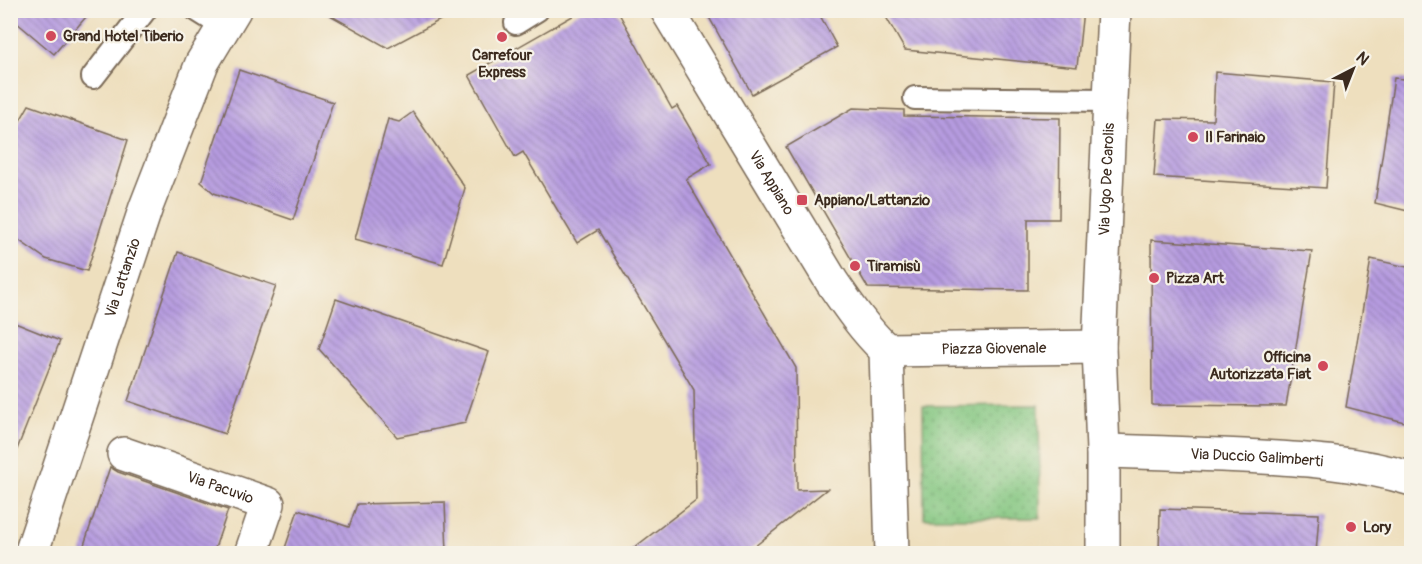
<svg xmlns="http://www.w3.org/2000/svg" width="1422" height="564" font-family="Pangolin,sans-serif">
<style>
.park{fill:url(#park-dots);stroke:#5f784f;stroke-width:1.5}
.building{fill:url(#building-back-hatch)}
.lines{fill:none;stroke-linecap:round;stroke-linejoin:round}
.service-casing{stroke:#7a6956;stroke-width:26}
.minor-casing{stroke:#7a6956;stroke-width:36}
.tertiary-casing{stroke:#7a6956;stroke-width:36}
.service{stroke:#fff;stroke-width:22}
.minor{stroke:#fff;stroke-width:33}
.tertiary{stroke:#fff;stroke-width:33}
.poi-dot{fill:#d1495b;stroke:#f7f3e8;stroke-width:2}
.labels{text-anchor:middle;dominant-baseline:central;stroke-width:4.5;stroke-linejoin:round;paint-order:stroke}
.poi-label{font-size:15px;font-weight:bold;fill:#3b2a1e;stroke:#f7f3e8;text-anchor:start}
.street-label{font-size:15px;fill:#3b2a1e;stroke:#f7f3e8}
</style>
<defs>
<pattern id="park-dots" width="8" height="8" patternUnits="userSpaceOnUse" patternTransform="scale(1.5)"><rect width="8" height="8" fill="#83c680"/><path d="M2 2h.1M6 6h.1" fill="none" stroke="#6ca168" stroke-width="1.8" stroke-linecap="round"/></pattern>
<pattern id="building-back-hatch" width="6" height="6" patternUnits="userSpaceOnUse" patternTransform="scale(1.5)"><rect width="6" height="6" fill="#b69be0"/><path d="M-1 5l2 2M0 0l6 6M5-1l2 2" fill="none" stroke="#957fb5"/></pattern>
</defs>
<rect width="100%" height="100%" fill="#f7f3e8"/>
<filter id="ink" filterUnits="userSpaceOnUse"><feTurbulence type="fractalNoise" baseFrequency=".0167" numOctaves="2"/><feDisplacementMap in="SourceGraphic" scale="12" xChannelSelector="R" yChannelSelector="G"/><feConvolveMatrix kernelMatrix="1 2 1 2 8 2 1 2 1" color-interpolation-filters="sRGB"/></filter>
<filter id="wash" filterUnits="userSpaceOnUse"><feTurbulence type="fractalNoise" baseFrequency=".008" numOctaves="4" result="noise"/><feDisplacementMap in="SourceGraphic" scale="24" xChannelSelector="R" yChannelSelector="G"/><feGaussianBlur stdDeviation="1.35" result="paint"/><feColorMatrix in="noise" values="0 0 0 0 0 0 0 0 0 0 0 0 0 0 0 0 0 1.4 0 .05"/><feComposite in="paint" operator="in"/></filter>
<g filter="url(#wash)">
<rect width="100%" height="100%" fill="#eedfbe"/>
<path class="park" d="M 1039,405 L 1040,518 L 924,518 L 923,406 Z"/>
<g id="blocks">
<g class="building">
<path d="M 10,10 L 92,10 L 54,54 L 10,17 Z"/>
<path d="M 321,10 L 459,10 L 388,48 Z"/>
<path d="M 583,10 L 617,10 L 672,109 L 677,106 L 711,164 L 686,179 L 796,368 L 797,490 L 827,489 L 745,554 L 626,554 L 696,500 L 694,390 L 598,230 L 577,243 L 523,152 L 515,157 L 469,75 Z"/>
<path d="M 705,10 L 817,10 L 837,47 L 752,94 Z"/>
<path d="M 882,10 L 1083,10 L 1077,67 L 905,50 Z"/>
<path d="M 239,70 L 333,102 L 293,220 L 214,193 L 201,182 Z"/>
<path d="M 1215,72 L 1334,82 L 1326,188 L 1154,177 L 1158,119 L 1213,120 Z"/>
<path d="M 1394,78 L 1412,80 L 1412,212 L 1375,203 Z"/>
<path d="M 29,105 L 128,140 L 87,271 L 46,259 L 10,234 L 10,138 Z"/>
<path d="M 853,108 L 904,110 L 904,116 L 1060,118 L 1059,219 L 1028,219 L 1028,290 L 868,288 L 786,147 Z"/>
<path d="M 413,112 L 465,188 L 443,264 L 355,239 L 388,119 L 399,122 Z"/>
<path d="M 1151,240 L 1312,251 L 1286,406 L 1152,405 Z"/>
<path d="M 178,252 L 276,286 L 225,434 L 128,401 Z"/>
<path d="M 1371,259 L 1412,268 L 1412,424 L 1346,407 Z"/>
<path d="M 336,299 L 489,352 L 465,423 L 397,437 L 319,349 Z"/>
<path d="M 10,321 L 60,341 L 12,462 L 10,462 Z"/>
<path d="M 110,467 L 118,472 L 228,510 L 213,554 L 81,554 Z"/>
<path d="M 445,502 L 447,553 L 283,554 L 298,510 L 349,527 L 357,504 Z"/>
<path d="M 1160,509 L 1319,514 L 1316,554 L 1159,554 Z"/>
</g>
</g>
</g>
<g filter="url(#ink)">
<use href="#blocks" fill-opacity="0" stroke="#7a6956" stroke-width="1.5"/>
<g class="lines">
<defs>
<g id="service">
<path d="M 197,10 L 224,27"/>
<path d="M 516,23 L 537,10"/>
<path d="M 93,77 L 145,10"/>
<path d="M 915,98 L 1110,100"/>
</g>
<g id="minor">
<path id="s1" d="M 667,10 L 832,282 C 849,307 865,330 886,350"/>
<path id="s2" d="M 886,350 L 1099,347"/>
<path d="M 886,350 L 892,554"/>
<path id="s3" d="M 124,454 L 268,504 L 251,554"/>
<path id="s4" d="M 31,554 L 146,207 L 202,63 L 234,10"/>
</g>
<g id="tertiary">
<path id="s5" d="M 1103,451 C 1150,452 1197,454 1244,456 C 1301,459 1357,462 1412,479"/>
<path id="s6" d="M 1103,554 L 1103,451 L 1099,347 L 1114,10"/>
</g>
</defs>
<use href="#service" class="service-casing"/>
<use href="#minor" class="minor-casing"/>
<use href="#tertiary" class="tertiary-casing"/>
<use href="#service" class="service"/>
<use href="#minor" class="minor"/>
<use href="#tertiary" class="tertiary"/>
</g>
</g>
<g class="poi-dot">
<circle cx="51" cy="36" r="6"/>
<circle cx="502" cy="37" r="6"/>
<circle cx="1193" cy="137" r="6"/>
<rect x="796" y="194" width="12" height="12" rx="3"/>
<circle cx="855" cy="266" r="6"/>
<circle cx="1154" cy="278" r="6"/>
<circle cx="1323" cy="366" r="6"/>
<circle cx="1351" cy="527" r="6"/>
</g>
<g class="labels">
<g class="poi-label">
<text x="63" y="36">Grand Hotel Tiberio</text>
<text x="502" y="55" text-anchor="middle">Carrefour<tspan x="502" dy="17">Express</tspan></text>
<text x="1205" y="137">Il Farinaio</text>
<text x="814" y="200">Appiano/Lattanzio</text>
<text x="867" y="266">Tiramisù</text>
<text x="1166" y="278">Pizza Art</text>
<text x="1311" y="357" text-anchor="end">Officina<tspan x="1311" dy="17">Autorizzata Fiat</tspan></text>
<text x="1363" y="527">Lory</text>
</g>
<g class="street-label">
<text stroke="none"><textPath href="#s6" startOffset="375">Via Ugo De Carolis</textPath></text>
<text stroke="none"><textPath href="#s1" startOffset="202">Via Appiano</textPath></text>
<text stroke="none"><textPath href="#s4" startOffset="291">Via Lattanzio</textPath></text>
<text stroke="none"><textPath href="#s2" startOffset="108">Piazza Giovenale</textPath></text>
<text stroke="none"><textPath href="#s5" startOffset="154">Via Duccio Galimberti</textPath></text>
<text stroke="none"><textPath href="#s3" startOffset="102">Via Pacuvio</textPath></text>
</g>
</g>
<rect width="1422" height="564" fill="none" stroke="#f7f3e8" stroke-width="36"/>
<g transform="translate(1353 69) rotate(42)" stroke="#f7f3e8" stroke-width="4.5" paint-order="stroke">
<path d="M0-4.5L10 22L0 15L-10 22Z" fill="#3b2a1e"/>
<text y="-9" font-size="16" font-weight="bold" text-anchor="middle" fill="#3b2a1e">N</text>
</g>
</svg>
